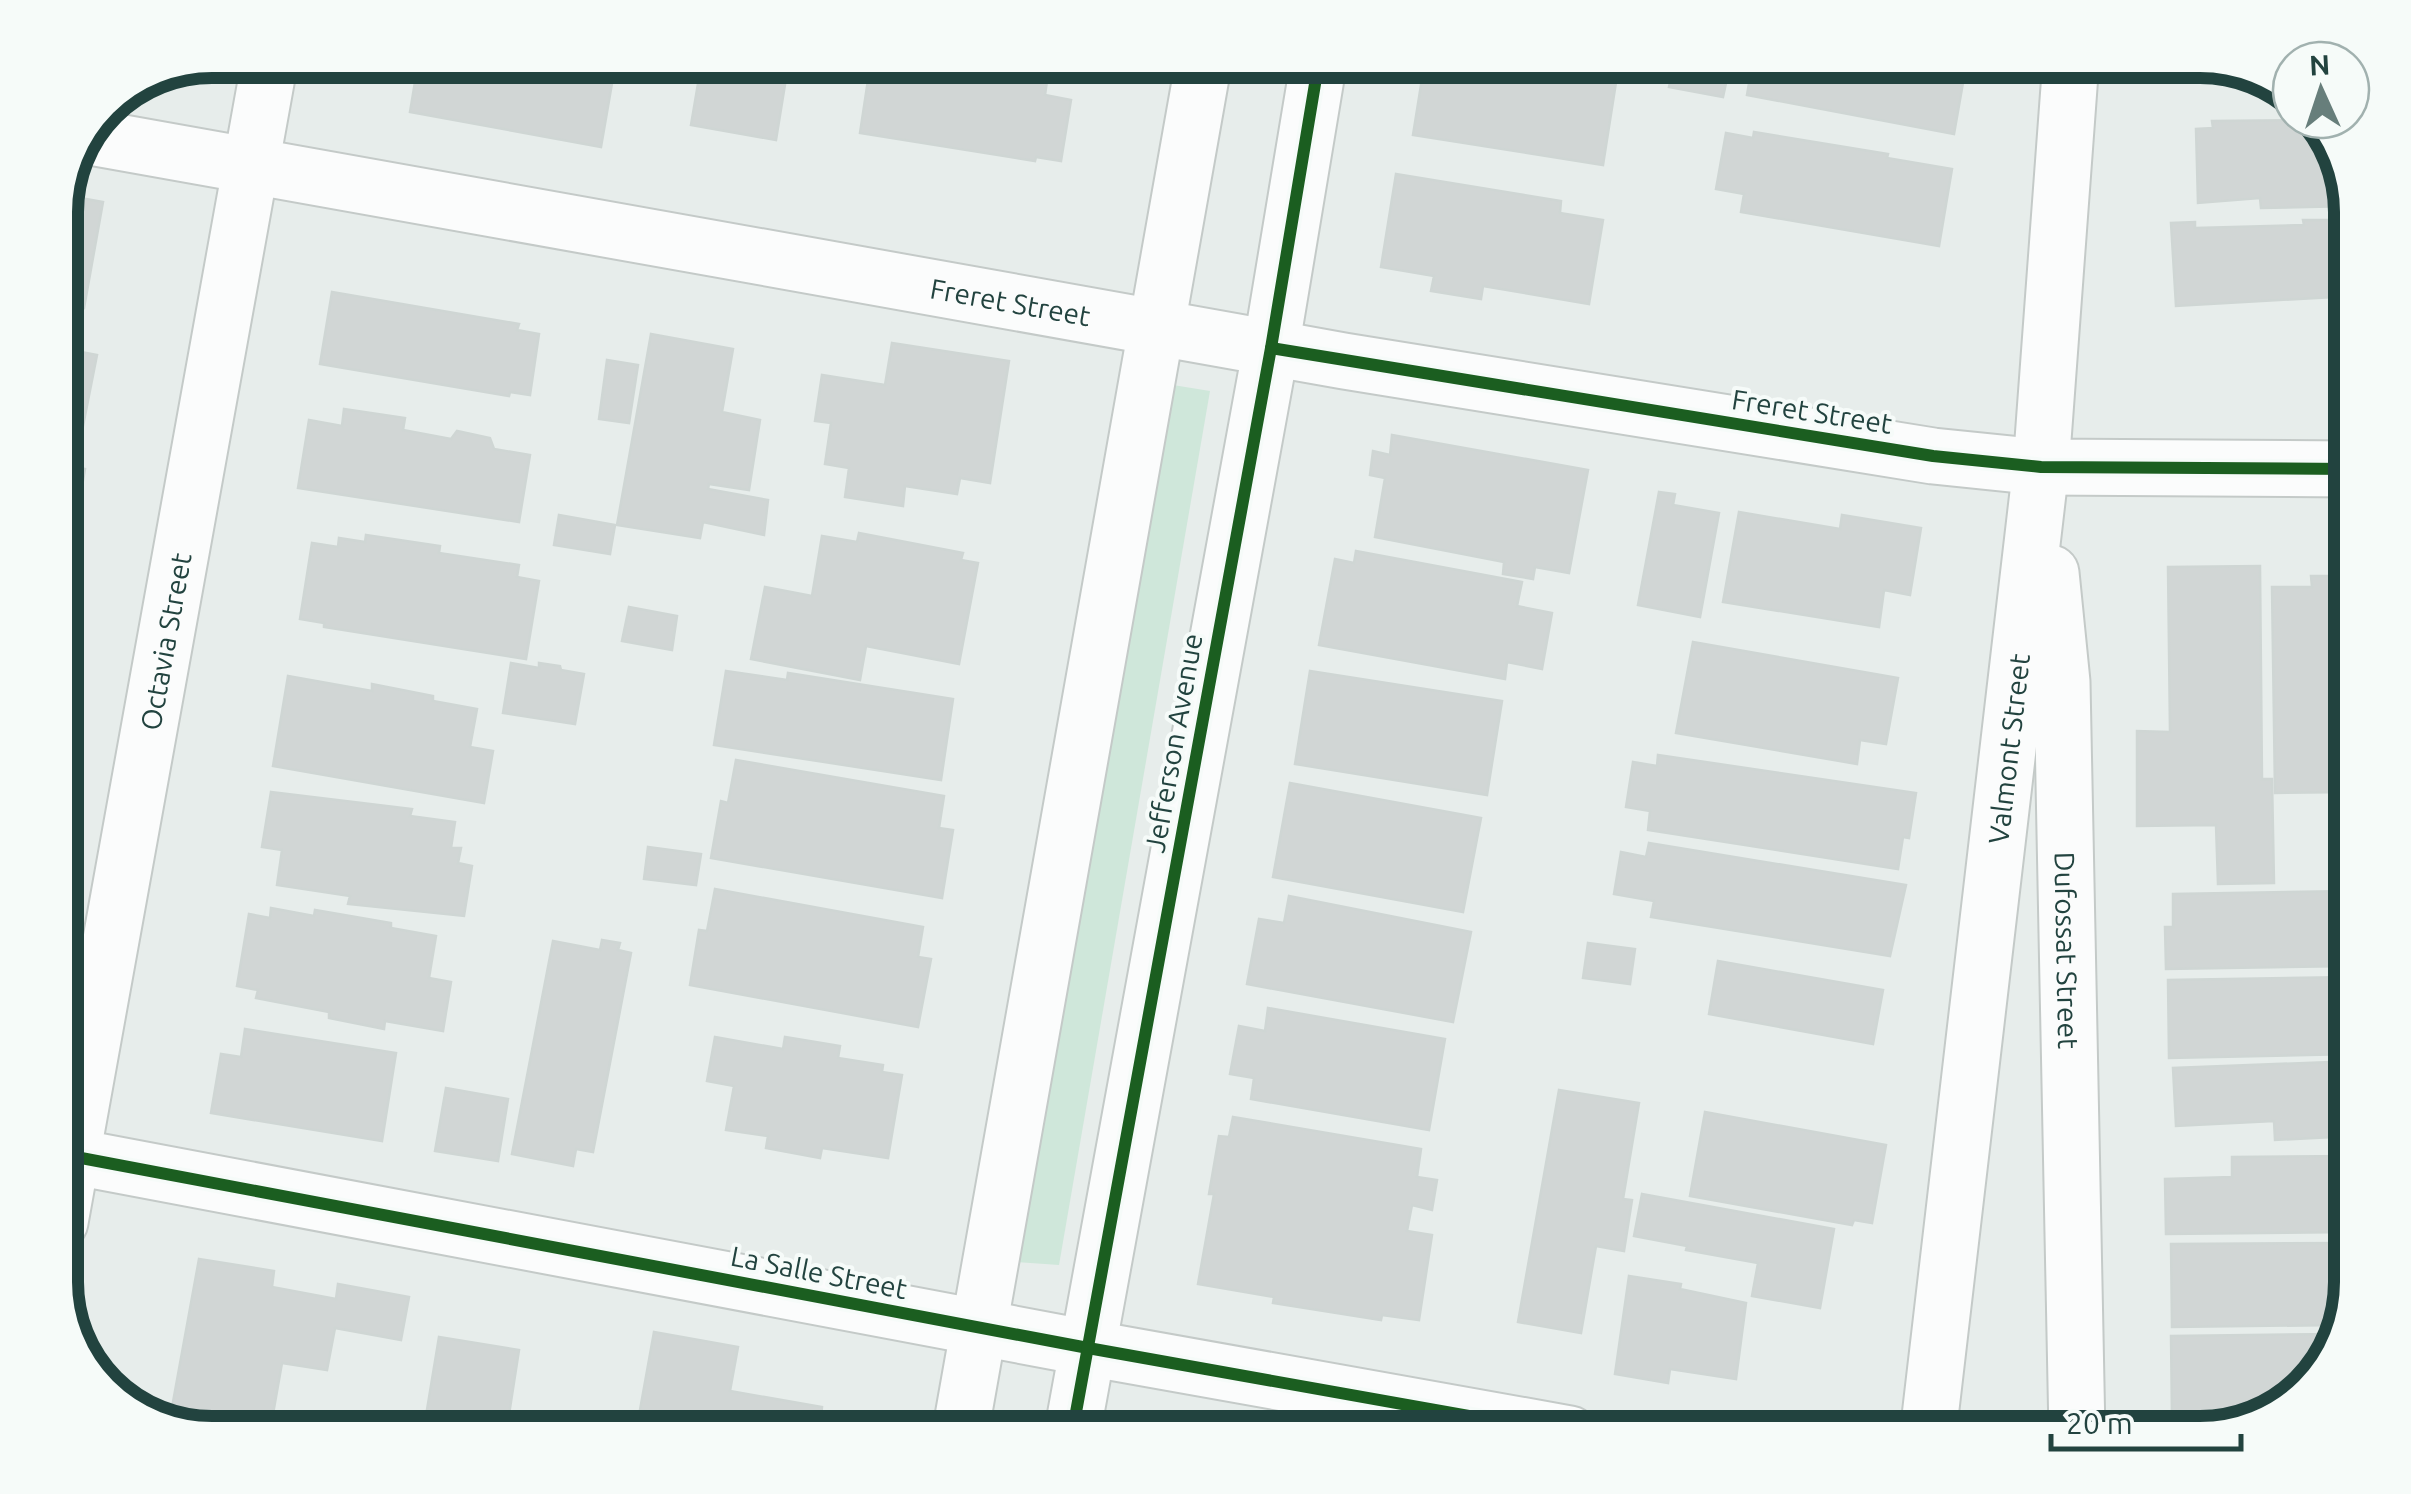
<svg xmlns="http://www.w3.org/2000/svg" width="2411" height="1494" font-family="Ubuntu,sans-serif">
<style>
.green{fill:#cfe7da}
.building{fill:#d1d6d5;stroke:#cfd6d4;stroke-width:2.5}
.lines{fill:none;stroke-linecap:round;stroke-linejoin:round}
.minor-casing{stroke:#c4cac8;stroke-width:59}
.minor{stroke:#fbfcfc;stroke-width:55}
.cycleway-casing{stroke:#f6fbf9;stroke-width:19}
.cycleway{stroke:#1b5e20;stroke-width:12}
.labels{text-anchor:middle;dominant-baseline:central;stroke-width:8;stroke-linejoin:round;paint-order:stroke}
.street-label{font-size:28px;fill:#22433f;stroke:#f6fbf9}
.rim{fill:none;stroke:#22433f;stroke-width:12}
</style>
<rect width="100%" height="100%" fill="#e7edeb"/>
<path class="green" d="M 1173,385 L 1210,391 L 1059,1265 L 1016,1262 Z"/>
<g class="building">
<path d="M 397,60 L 579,60 L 615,66 L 601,147 L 410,112 L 416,76 L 395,72 Z"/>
<path d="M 702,60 L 789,60 L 776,140 L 691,125 Z"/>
<path d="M 871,60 L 1050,60 L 1045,95 L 1071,100 L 1061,161 L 1036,157 L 1035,161 L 860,133 Z"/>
<path d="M 1425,60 L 1517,60 L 1617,76 L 1603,165 L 1413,135 Z"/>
<path d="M 1675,60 L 1731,60 L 1723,97 L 1669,87 Z"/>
<path d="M 1753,60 L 1967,60 L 1954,134 L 1747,95 Z"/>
<path d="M 2193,60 L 2276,81 L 2282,87 L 2251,88 L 2250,76 L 2194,79 Z"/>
<path d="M 2315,120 L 2330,135 L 2351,206 L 2261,208 L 2260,198 L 2198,203 L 2196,129 L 2213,128 L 2212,121 Z"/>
<path d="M 1754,132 L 1888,154 L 1887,158 L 1952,169 L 1939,246 L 1741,212 L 1744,194 L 1716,189 L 1726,133 L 1753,138 Z"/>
<path d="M 1396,174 L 1561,201 L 1560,213 L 1603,220 L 1589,304 L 1483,286 L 1481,299 L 1431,291 L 1434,276 L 1381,267 Z"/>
<path d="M 64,195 L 103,202 L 84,308 L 60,304 L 60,202 Z"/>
<path d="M 2303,220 L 2351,220 L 2351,296 L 2176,306 L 2171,223 L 2195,222 L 2195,228 L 2304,225 Z"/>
<path d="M 332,292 L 519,324 L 517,330 L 539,334 L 530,395 L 510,392 L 509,396 L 320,364 Z"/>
<path d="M 651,334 L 733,349 L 722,412 L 760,420 L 749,490 L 709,484 L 708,489 L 768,500 L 764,535 L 703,522 L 700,538 L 617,525 Z"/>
<path d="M 892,343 L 1009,361 L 990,483 L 960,478 L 957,494 L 905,486 L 903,506 L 845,497 L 849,468 L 825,464 L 831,423 L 815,421 L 822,375 L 885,385 Z"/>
<path d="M 60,348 L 97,355 L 82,431 L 60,427 Z"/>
<path d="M 607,360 L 638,365 L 629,423 L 599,419 Z"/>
<path d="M 344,409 L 405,418 L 403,430 L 451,439 L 457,431 L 490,438 L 494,449 L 530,455 L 519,522 L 298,488 L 309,420 L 342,426 Z"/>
<path d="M 1392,435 L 1588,470 L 1569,573 L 1535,567 L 1533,579 L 1503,574 L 1504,562 L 1375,537 L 1385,478 L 1370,475 L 1373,451 L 1390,455 Z"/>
<path d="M 60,464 L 85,469 L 78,509 L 67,507 L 60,546 Z"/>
<path d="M 1659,492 L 1675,494 L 1673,505 L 1719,513 L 1700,617 L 1638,605 Z"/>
<path d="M 1739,512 L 1840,529 L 1842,515 L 1921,528 L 1910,595 L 1884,590 L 1879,627 L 1723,602 Z"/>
<path d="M 559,515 L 615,525 L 610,554 L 554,545 Z"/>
<path d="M 859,533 L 963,553 L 961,560 L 978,563 L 959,664 L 866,646 L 860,680 L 751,659 L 765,587 L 812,596 L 822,536 L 857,542 Z"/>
<path d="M 366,535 L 440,546 L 439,553 L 519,565 L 517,577 L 539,581 L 526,659 L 324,627 L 324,623 L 300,619 L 312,543 L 338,547 L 339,538 L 365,542 Z"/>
<path d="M 1356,551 L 1522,582 L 1517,606 L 1552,613 L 1542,669 L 1507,662 L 1505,679 L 1319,645 L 1335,559 L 1354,563 Z"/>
<path d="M 2260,566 L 2262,779 L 2272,779 L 2274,883 L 2218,884 L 2216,825 L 2137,826 L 2137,731 L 2170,732 L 2168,567 Z"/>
<path d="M 2311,576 L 2342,576 L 2344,636 L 2351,636 L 2351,792 L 2275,793 L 2272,587 L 2312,587 Z"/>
<path d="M 629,607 L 677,616 L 672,650 L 622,641 Z"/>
<path d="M 1693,642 L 1898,678 L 1886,744 L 1860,740 L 1857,764 L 1676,733 Z"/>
<path d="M 511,663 L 539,668 L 539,663 L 560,666 L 561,670 L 584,674 L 575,724 L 503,713 Z"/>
<path d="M 726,671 L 787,680 L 788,673 L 953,699 L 941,780 L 714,745 Z"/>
<path d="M 1310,671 L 1502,701 L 1487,795 L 1295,764 Z"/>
<path d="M 288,676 L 372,691 L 372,684 L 433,696 L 433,701 L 477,709 L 470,747 L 493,751 L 484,803 L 273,766 Z"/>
<path d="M 1658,755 L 1916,793 L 1909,838 L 1903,837 L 1898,869 L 1648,830 L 1650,811 L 1626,807 L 1633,762 L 1657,766 Z"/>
<path d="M 736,760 L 944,796 L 939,828 L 953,830 L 942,898 L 711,858 L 721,801 L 728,803 Z"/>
<path d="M 1290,783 L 1481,818 L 1463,912 L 1273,877 Z"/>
<path d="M 271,792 L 412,809 L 410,816 L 455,822 L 451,848 L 461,848 L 458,863 L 472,866 L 464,916 L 348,904 L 350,896 L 277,885 L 282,850 L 262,847 Z"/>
<path d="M 1649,843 L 1906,885 L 1890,956 L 1651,917 L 1654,901 L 1614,894 L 1621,852 L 1646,857 Z"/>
<path d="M 648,847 L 701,854 L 696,885 L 644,879 Z"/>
<path d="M 715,889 L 923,927 L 918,957 L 931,959 L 918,1027 L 690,985 L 699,930 L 707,931 Z"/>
<path d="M 2351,891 L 2351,966 L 2166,969 L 2165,927 L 2173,927 L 2173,894 Z"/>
<path d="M 1289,896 L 1471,932 L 1453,1022 L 1247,984 L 1259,919 L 1284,923 Z"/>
<path d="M 271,908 L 314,916 L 315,910 L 391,923 L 391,928 L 436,936 L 429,978 L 451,982 L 443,1031 L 385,1021 L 384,1029 L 329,1018 L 329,1012 L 256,998 L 258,990 L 237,986 L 249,914 L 270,918 Z"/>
<path d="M 602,940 L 620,943 L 618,950 L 631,953 L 593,1152 L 576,1149 L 573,1166 L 512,1154 L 553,941 L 600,950 Z"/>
<path d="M 1588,943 L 1635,949 L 1630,984 L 1583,978 Z"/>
<path d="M 1718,961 L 1883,990 L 1873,1044 L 1709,1014 Z"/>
<path d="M 2351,977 L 2351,1054 L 2169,1058 L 2168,980 Z"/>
<path d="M 1268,1008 L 1445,1039 L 1429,1130 L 1251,1099 L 1254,1078 L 1230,1074 L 1239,1026 L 1265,1031 Z"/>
<path d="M 245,1029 L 396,1053 L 382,1141 L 211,1113 L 221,1054 L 241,1057 Z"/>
<path d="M 715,1037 L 783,1049 L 785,1037 L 840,1046 L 838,1058 L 883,1065 L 882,1072 L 902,1075 L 888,1158 L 822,1148 L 820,1158 L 766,1148 L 768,1136 L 726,1130 L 734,1086 L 707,1081 Z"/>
<path d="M 2330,1062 L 2333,1137 L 2275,1140 L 2274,1121 L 2176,1126 L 2173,1068 Z"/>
<path d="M 446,1088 L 508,1099 L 498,1161 L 435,1151 Z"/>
<path d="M 1559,1090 L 1639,1103 L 1623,1199 L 1632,1200 L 1624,1251 L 1596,1246 L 1581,1333 L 1518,1322 Z"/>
<path d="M 1705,1112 L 1886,1145 L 1872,1223 L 1854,1220 L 1852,1225 L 1690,1196 Z"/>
<path d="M 1233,1117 L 1421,1149 L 1417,1177 L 1437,1180 L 1432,1210 L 1412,1205 L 1407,1231 L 1432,1235 L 1419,1320 L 1382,1315 L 1381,1320 L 1273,1303 L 1274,1297 L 1198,1284 L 1214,1194 L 1209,1194 L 1219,1136 L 1229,1137 Z"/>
<path d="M 2351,1156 L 2351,1232 L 2166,1234 L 2165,1179 L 2232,1177 L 2232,1157 Z"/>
<path d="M 1642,1194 L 1834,1229 L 1820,1308 L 1752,1296 L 1758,1263 L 1686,1250 L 1687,1246 L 1634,1236 Z"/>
<path d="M 2351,1243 L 2351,1283 L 2339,1325 L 2172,1327 L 2171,1244 Z"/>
<path d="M 199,1259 L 274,1271 L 272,1287 L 336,1299 L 338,1284 L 409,1297 L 401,1340 L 335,1328 L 327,1370 L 282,1363 L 270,1431 L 171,1413 Z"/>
<path d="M 1629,1276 L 1681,1284 L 1680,1289 L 1746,1303 L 1736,1379 L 1670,1369 L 1668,1383 L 1615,1374 Z"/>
<path d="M 654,1332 L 738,1347 L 730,1391 L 822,1407 L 821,1418 L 836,1420 L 833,1434 L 679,1434 L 682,1417 L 640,1410 Z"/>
<path d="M 2337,1334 L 2330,1359 L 2276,1413 L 2265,1416 L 2172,1417 L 2171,1336 Z"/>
<path d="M 439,1337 L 519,1350 L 506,1434 L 423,1434 Z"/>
<path d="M 150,1417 L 250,1434 L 211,1434 Z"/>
<path d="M 1185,1422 L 1256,1434 L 1183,1434 Z"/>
</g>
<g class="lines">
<defs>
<g id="minor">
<path id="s1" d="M 90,137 L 1344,361 L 1933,456 L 2041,467 L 2351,469"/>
<path id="s2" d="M 2051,573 L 2062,682 L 2077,1434"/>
<path d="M 60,1154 L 1088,1348 L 1570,1434"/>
<path id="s3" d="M 60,1222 L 270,60"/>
<path d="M 960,1434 L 1204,60"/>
<path d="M 1072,1434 L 1271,348 L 1319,60"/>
<path id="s4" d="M 1928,1434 L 2041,467 L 2071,60"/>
</g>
</defs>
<use href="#minor" class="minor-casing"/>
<use href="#minor" class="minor"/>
<defs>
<g id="cycleway">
<path d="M 1271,348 L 1933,456 L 2041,467 L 2351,469"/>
<path d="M 60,1154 L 1088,1348 L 1570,1434"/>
<path d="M 1072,1434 L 1271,348 L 1319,60"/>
</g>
</defs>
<use href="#cycleway" class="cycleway-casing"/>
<use href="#cycleway" class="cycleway"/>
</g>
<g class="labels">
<g class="street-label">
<text stroke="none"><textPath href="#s1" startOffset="935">Freret Street</textPath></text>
<text transform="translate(1812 411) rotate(9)">Freret Street</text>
<text stroke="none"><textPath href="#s3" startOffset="590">Octavia Street</textPath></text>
<text transform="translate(1173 743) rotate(-80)">Jefferson Avenue</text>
<text stroke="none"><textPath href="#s4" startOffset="690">Valmont Street</textPath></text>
<text stroke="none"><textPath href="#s2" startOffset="378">Dufossat Street</textPath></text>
<text transform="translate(819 1272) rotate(11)">La Salle Street</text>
</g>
</g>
<path d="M0 0H2411V1494H0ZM212 78H2200A134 134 0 0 1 2334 212V1282A134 134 0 0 1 2200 1416H212A134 134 0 0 1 78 1282V212A134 134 0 0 1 212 78Z" fill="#f6fbf9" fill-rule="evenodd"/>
<path class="rim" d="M212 78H2200A134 134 0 0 1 2334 212V1282A134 134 0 0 1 2200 1416H212A134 134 0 0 1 78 1282V212A134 134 0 0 1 212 78Z"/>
<g transform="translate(2321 90) rotate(357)"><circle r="48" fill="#f6fbf9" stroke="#a1b1af" stroke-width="2.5"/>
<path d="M0-8L18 38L0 25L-18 38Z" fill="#677e7b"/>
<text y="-15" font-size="28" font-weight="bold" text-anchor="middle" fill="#22433f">N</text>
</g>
<path d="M2051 1434v15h190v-15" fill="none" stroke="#22433f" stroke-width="5"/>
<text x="2066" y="1434" font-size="30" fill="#22433f" stroke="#f6fbf9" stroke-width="8" paint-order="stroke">20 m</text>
</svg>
